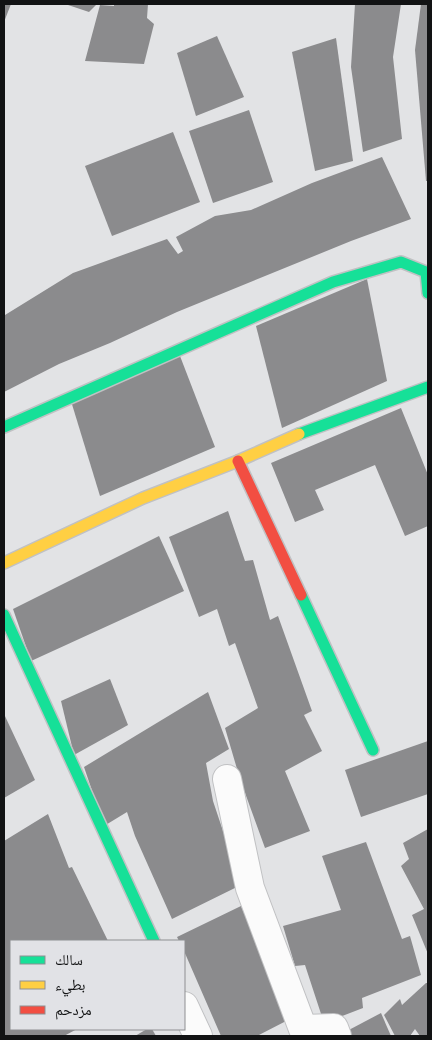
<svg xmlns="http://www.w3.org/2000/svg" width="432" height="1040" font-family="'PT Sans','Noto Naskh Arabic',sans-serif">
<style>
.building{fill:#8b8b8d}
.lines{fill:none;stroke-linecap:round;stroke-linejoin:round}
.street-casing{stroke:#c0c1c3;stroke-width:30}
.fast-casing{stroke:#c0c1c3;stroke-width:14}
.slow-casing{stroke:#c0c1c3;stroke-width:14}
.jam-casing{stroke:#c0c1c3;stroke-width:14}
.street{stroke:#fbfbfb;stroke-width:28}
.fast{stroke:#16e098;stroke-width:11}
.slow{stroke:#ffcf43;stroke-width:11}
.jam{stroke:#f24e42;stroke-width:11}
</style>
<rect width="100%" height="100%" fill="#e2e3e5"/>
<g class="building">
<path d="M 4,4 L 11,4 L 4,22 Z"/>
<path d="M 65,4 L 97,4 L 89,12 Z"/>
<path d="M 114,4 L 148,4 L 147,18 L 154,24 L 144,64 L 85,61 L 100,5 L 114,6 Z"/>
<path d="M 355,4 L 401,4 L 393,57 L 402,139 L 363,152 L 351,67 Z"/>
<path d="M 421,4 L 428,4 L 428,181 L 426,181 L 415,50 Z"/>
<path d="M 217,36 L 244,97 L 196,116 L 177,53 Z"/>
<path d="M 336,38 L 353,161 L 315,171 L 292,52 Z"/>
<path d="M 249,110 L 273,182 L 213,203 L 189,131 Z"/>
<path d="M 173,132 L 200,202 L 112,236 L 85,166 Z"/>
<path d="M 382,157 L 411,219 L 351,241 L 177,312 L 110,343 L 59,364 L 4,392 L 4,311 L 5,315 L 73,273 L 167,239 L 178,254 L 183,251 L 176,237 L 215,216 L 251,210 L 312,183 Z"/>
<path d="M 367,279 L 387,381 L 282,428 L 256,326 Z"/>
<path d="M 180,356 L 215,447 L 100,496 L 71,401 Z"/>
<path d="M 401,408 L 428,475 L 428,526 L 405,536 L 375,465 L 315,490 L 324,510 L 295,522 L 271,463 Z"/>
<path d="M 228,511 L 245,561 L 253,560 L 270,620 L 278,616 L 312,711 L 304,715 L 322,751 L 285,771 L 310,831 L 265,848 L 240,779 L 225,728 L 258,708 L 235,643 L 229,646 L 217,609 L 199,617 L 169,537 Z"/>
<path d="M 159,536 L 184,591 L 31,661 L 13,609 Z"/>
<path d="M 110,679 L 128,725 L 74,755 L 61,701 Z"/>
<path d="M 208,692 L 229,749 L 206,763 L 213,801 L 241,885 L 172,919 L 135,836 L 127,812 L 104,826 L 84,767 Z"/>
<path d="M 4,714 L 35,780 L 4,798 Z"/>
<path d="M 428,741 L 428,794 L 361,817 L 345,770 Z"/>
<path d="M 48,814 L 69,868 L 72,867 L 108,941 L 11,941 L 11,1029 L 77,1029 L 64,1036 L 4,1036 L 4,841 Z"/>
<path d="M 428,829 L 428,954 L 412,915 L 424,909 L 401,866 L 409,859 L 403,843 Z"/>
<path d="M 366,842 L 402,939 L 410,936 L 421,975 L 362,998 L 363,1008 L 324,1023 L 305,965 L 295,966 L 283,926 L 341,910 L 322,856 Z"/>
<path d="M 241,906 L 290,1019 L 257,1036 L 221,1036 L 184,951 L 184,941 L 179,941 L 177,937 Z"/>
<path d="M 426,983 L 428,983 L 428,1036 L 420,1036 L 415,1029 L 410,1036 L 395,1036 L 384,1015 L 400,999 L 402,1005 Z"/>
<path d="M 381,1013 L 391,1036 L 347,1036 L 345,1032 Z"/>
<path d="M 147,1029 L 152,1029 L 156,1036 L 135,1036 Z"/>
</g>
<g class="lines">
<defs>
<g id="street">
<path d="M 227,779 L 250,888 L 303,1029 L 334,1028 L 337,1036"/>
<path d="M 184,1006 L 198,1036"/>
</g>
<g id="fast">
<path d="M 4,427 L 333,282 L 401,262 L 426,272 L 428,293"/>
<path d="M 299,434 L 428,387"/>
<path d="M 301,595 L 373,750"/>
<path d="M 4,615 L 154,941"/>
</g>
<path id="slow" d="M 4,563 L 143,498 L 238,461 L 299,434"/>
<path id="jam" d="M 238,461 L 301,595"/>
</defs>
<use href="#street" class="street-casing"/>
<use href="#fast" class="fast-casing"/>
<use href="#slow" class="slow-casing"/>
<use href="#jam" class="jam-casing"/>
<use href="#street" class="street"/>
<use href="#fast" class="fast"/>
<use href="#slow" class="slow"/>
<use href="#jam" class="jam"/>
</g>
<rect width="432" height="1040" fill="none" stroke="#121314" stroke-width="10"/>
<rect x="10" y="940" width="175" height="90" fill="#e1e2e6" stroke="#8e8f92"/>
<rect x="20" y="956" width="25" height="8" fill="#16e098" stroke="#8e8f92"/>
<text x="55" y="965" font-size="15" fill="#121314">سالك</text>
<rect x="20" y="981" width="25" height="8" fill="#ffcf43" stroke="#8e8f92"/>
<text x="55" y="990" font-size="15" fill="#121314">بطيء</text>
<rect x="20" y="1006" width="25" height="8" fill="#f24e42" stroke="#8e8f92"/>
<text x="55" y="1015" font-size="15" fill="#121314">مزدحم</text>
</svg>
